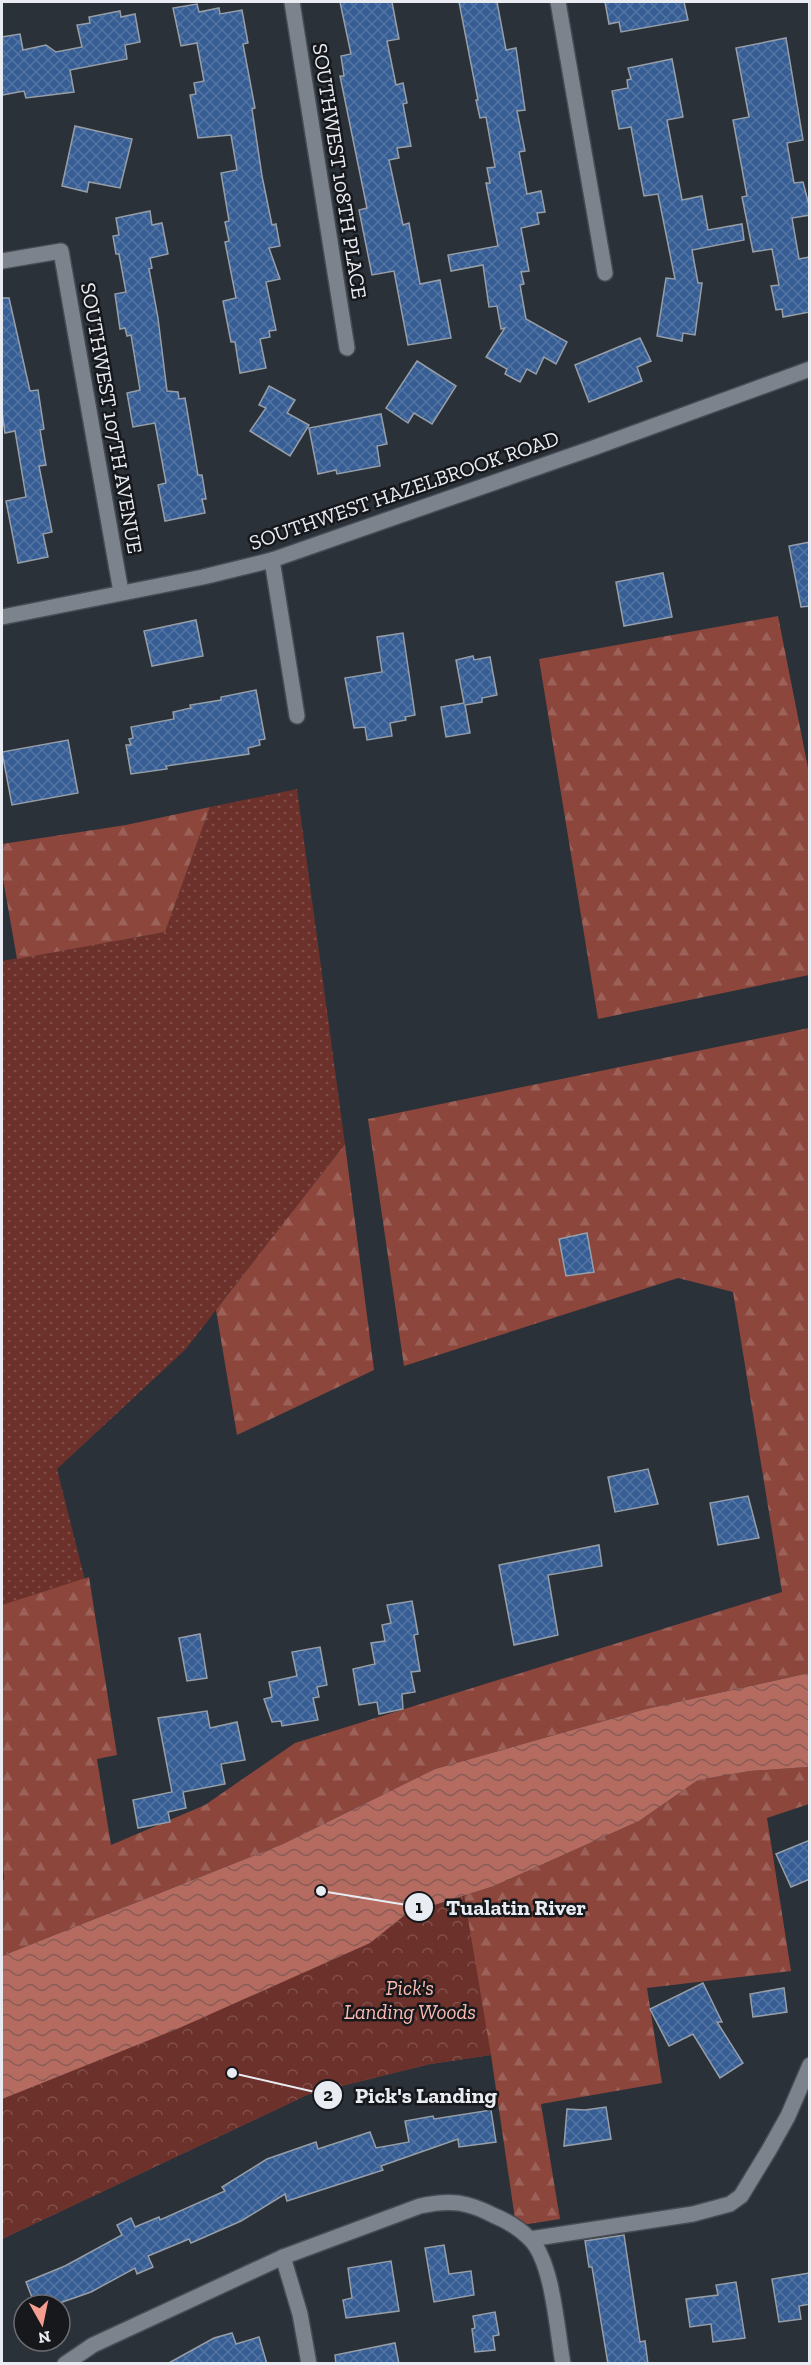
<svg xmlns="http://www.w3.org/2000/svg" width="811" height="2365" font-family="'Zilla Slab',serif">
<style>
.grass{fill:url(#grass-dots)}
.forest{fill:url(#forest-firs)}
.park{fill:url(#park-crowns)}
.water{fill:url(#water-waves)}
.building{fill:url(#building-cross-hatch);stroke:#969ea8;stroke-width:1.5}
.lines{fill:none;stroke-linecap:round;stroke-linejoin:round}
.minor-casing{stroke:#464c53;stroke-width:18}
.tertiary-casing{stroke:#464c53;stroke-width:18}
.minor{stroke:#7c838d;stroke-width:15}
.tertiary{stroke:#7c838d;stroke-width:15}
.labels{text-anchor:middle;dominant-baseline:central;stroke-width:5;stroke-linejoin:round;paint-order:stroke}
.street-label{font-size:21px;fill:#e9edf3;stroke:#16181c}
.park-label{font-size:21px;font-style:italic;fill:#fbbab0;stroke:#16181c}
.leader{fill:none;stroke:#e9edf3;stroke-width:2}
.callout-dot{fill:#e9edf3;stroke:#16181c;stroke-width:2}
.mark-label{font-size:18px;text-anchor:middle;font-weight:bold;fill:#111}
.callout-label{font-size:22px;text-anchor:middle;font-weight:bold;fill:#e9edf3;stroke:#16181c;stroke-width:5;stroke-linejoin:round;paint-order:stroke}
</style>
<defs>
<pattern id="grass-dots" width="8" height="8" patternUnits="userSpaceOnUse" patternTransform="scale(1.5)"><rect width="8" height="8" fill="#6c312a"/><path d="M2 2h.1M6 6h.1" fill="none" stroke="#814f49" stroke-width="1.8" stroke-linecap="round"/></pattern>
<pattern id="forest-firs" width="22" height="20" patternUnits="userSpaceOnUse" patternTransform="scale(1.5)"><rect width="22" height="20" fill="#8c463c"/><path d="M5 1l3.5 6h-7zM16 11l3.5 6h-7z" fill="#9c6159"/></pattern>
<pattern id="park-crowns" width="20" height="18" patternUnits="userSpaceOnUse" patternTransform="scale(1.5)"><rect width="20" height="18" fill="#6c312a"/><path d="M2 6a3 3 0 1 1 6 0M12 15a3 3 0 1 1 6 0" fill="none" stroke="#814f49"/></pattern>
<pattern id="water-waves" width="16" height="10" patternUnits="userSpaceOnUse" patternTransform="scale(1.5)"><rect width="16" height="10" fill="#b66b60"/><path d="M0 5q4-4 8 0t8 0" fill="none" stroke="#895d57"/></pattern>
<pattern id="building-cross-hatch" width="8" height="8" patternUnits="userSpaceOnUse" patternTransform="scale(1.5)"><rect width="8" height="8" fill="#375e94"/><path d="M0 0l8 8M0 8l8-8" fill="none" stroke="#5475a3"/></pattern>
</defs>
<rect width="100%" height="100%" fill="#2b3139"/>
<path class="grass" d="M 297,789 L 345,1144 L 185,1350 L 57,1469 L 85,1580 L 2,1606 L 2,961 L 165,932 L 210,807 Z"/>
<g class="forest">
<path d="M 778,616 L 809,773 L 809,975 L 598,1019 L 539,659 Z"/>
<path d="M 210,807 L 165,932 L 17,959 L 2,873 L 2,844 L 126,825 Z"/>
<path d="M 809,1028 L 809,1673 L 646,1709 L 435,1769 L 283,1844 L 2,1956 L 2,1881 L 4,1879 L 2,1856 L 2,1605 L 89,1577 L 117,1755 L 97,1759 L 111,1845 L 205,1805 L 295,1743 L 782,1592 L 733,1292 L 678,1278 L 404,1366 L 368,1119 Z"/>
<path d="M 345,1144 L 374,1370 L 237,1435 L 216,1310 Z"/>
<path d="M 809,1764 L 809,1804 L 767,1818 L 791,1971 L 647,1988 L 662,2083 L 541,2104 L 560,2219 L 516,2226 L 491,2055 L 430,2064 L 309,2094 L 2,2239 L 2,2099 L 177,2029 L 370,1943 L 406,1914 L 494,1886 L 639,1821 L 698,1780 L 750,1771 L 806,1767 Z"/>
</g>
<path class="park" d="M 464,1895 L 491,2055 L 430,2064 L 309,2094 L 2,2239 L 2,2099 L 177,2029 L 370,1943 L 406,1914 Z"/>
<path class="water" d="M 809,1673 L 810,1764 L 807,1767 L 750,1771 L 698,1780 L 639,1821 L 494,1886 L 406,1914 L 370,1943 L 177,2029 L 2,2099 L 2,1956 L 283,1844 L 435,1769 L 646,1709 Z"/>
<g class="building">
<path d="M 340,2 L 392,2 L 399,39 L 387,41 L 396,85 L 403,83 L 407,103 L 403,104 L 411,146 L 397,148 L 399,158 L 389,160 L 403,225 L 409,223 L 420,284 L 440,280 L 451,338 L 408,345 L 394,271 L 372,275 L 359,210 L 367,208 L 340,76 L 344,76 L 341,56 L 351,54 Z"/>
<path d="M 459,2 L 497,2 L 506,50 L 516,48 L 525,110 L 517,111 L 525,151 L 519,152 L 527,194 L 541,191 L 545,212 L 537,213 L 539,224 L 521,228 L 529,271 L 521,272 L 524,284 L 520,285 L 526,319 L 567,342 L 556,364 L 544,357 L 536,374 L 527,369 L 520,382 L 505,374 L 507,369 L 486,357 L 505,328 L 501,329 L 497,306 L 489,307 L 483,265 L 451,271 L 448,255 L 498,246 L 486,183 L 490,183 L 487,168 L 495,167 L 486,117 L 480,118 L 476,100 L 478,100 Z"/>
<path d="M 605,2 L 684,2 L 688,20 L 621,32 L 619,22 L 609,24 Z"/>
<path d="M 197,4 L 199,12 L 219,8 L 220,14 L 242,10 L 248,43 L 243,44 L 255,108 L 252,109 L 262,176 L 272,225 L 276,224 L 280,246 L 269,248 L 280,279 L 266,282 L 276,330 L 269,331 L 270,337 L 260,339 L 266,368 L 240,373 L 235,342 L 231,342 L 223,301 L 236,298 L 225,242 L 229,241 L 225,222 L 229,221 L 221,173 L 237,170 L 231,135 L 198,138 L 190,95 L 196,94 L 194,83 L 204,81 L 197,43 L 181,46 L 173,8 Z"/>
<path d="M 120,11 L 121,17 L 135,14 L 140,42 L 125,45 L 127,59 L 70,70 L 74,92 L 26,98 L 24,91 L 2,95 L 2,37 L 20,34 L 23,50 L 46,45 L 56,52 L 82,47 L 77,25 L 90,23 L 89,17 Z"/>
<path d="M 786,38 L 803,140 L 787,143 L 794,183 L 803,182 L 810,209 L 810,215 L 792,218 L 799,259 L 810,257 L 810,312 L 783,317 L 782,309 L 776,310 L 771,286 L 779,285 L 772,249 L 753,252 L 742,197 L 747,196 L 733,120 L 749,117 L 736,48 Z"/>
<path d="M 672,59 L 683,117 L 667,120 L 682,200 L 702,196 L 708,230 L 742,224 L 744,240 L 692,250 L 698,283 L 702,283 L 695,335 L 683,333 L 682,341 L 657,336 L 666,278 L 675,279 L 658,194 L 644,196 L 631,127 L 619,129 L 612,91 L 628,88 L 627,80 L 631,79 L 628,68 Z"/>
<path d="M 75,126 L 132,139 L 120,188 L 89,182 L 87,192 L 62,186 Z"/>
<path d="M 150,211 L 152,225 L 162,223 L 168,254 L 150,258 L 152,268 L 149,269 L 158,318 L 167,391 L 178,392 L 179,399 L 185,398 L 198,475 L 202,475 L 206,499 L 202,499 L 205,513 L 165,521 L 158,485 L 166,483 L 155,423 L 133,427 L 127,393 L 140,390 L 131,335 L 127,336 L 125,328 L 120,329 L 115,294 L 126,292 L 119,254 L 116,254 L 113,236 L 119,235 L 116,218 Z"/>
<path d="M 2,298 L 9,298 L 30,391 L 38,390 L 44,429 L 40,430 L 46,465 L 39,466 L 52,532 L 43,534 L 48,557 L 18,563 L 6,501 L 26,497 L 15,431 L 5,433 L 2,412 Z"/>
<path d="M 640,338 L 651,361 L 637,367 L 642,381 L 589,402 L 575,365 Z"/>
<path d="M 417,361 L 456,386 L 432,424 L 414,413 L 408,423 L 386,408 Z"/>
<path d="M 269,386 L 295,400 L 287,413 L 309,425 L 290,456 L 250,431 L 266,408 L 259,405 Z"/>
<path d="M 381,414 L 387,444 L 377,446 L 380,466 L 337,474 L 336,470 L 318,474 L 309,428 Z"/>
<path d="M 810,542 L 810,606 L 801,607 L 789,546 Z"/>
<path d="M 663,573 L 672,617 L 624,626 L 616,582 Z"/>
<path d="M 196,620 L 203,656 L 152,666 L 144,631 Z"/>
<path d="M 403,633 L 415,715 L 405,717 L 406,720 L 390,723 L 392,736 L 367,740 L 365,727 L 354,728 L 345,678 L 382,672 L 377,637 Z"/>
<path d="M 473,656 L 474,660 L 490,657 L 497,695 L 482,698 L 482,702 L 465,705 L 470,733 L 446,737 L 441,707 L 464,703 L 456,660 Z"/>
<path d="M 256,690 L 265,739 L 259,740 L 260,745 L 248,748 L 249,754 L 166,766 L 167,769 L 131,774 L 126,745 L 131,745 L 129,739 L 133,738 L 131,727 L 174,719 L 173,712 L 191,708 L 190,705 L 221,700 L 221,697 Z"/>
<path d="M 68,740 L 78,793 L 12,805 L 2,752 Z"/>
<path d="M 587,1233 L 594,1272 L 566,1276 L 559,1239 Z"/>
<path d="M 648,1469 L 658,1504 L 615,1512 L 608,1477 Z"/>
<path d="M 748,1496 L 759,1538 L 718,1545 L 710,1503 Z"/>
<path d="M 599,1545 L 602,1566 L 548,1575 L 558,1635 L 514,1645 L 499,1565 Z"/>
<path d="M 412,1601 L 418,1634 L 414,1635 L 420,1671 L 411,1672 L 415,1692 L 402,1694 L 403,1709 L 379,1714 L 377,1702 L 359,1705 L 353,1669 L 375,1664 L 371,1643 L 385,1641 L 382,1625 L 391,1623 L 387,1605 Z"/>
<path d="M 200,1634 L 207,1678 L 187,1681 L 179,1638 Z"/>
<path d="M 320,1647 L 327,1685 L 317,1687 L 319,1697 L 313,1698 L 318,1720 L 282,1726 L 281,1721 L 272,1722 L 264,1699 L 272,1697 L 269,1682 L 297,1676 L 292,1652 Z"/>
<path d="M 207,1711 L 210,1728 L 237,1722 L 245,1760 L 221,1764 L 225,1784 L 183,1792 L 186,1808 L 168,1812 L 170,1822 L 138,1828 L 133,1800 L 172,1792 L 158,1718 Z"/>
<path d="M 810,1840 L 810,1879 L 791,1887 L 776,1854 Z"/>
<path d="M 703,1983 L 722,2022 L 717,2022 L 743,2063 L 720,2078 L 693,2034 L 669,2046 L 650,2009 Z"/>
<path d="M 784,1988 L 787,2012 L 753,2017 L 750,1994 Z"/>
<path d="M 606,2107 L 611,2139 L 564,2146 L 567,2109 L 585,2110 Z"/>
<path d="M 491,2110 L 496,2142 L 459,2147 L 458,2139 L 381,2166 L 383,2170 L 346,2182 L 287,2201 L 285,2194 L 241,2221 L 191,2243 L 189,2239 L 148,2256 L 153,2267 L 137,2274 L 135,2268 L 91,2292 L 54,2305 L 35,2305 L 26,2282 L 65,2266 L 122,2235 L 117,2225 L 131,2218 L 135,2227 L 159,2217 L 160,2220 L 225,2191 L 222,2187 L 267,2159 L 316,2142 L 318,2149 L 370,2132 L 376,2148 L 409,2142 L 405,2121 L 433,2116 L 434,2119 Z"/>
<path d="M 624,2235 L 640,2342 L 645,2341 L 648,2364 L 608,2364 L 592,2267 L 589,2267 L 585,2241 Z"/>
<path d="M 444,2245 L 449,2274 L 471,2271 L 474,2295 L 434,2302 L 425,2248 Z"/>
<path d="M 391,2261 L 399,2311 L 346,2318 L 343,2300 L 352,2298 L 348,2268 Z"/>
<path d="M 810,2273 L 810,2304 L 799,2306 L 801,2319 L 779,2322 L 772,2279 Z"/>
<path d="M 736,2282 L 745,2338 L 713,2342 L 711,2324 L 690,2327 L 686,2299 L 718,2295 L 716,2285 Z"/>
<path d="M 495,2312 L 499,2335 L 493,2336 L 495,2350 L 475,2352 L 472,2329 L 475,2328 L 473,2316 Z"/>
<path d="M 232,2333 L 236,2344 L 259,2337 L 267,2364 L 167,2364 L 214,2338 Z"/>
<path d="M 395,2343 L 399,2364 L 336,2364 L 335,2355 Z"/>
</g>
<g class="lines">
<defs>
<g id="minor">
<path d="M 292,2 L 347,348"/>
<path d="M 558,2 L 605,273"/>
<path d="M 2,261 L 61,251 L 121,592"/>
<path d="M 272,560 L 297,716"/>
<path d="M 530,2239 L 693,2214 L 730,2204 L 741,2196 L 769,2150 L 788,2116 L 810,2065"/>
<path d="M 283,2257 L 300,2314 L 309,2364"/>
<path d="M 65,2364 L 93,2345 L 283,2257 L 420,2206 C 451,2199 468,2202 495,2216 C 507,2221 521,2230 530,2239 C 553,2262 557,2331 563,2364"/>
</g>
<path id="tertiary" d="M 2,617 L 203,577 L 272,560 L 593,448 L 810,369"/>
</defs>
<use href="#minor" class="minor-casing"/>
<use href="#tertiary" class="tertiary-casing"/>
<use href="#minor" class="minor"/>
<use href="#tertiary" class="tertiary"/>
</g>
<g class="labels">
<g class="street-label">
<text transform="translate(340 171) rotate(81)">SOUTHWEST 108TH PLACE</text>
<text transform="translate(112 418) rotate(80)">SOUTHWEST 107TH AVENUE</text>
<text transform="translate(404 490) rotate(-19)">SOUTHWEST HAZELBROOK ROAD</text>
</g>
<g class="park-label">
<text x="410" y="1987">Pick's<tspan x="410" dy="24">Landing Woods</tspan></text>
</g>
</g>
<path class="leader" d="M321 1891L419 1907M232 2073L328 2095"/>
<g class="callout-dot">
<circle cx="321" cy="1891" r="6"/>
<circle cx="232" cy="2073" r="6"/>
<circle cx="419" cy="1907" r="15"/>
<circle cx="328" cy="2095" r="15"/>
</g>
<g class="mark-label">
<text x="419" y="1913">1</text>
<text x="328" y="2101">2</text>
</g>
<g class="callout-label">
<text x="516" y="1915">Tualatin River</text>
<text x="426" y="2103">Pick's Landing</text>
</g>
<rect width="811" height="2365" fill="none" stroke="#e9edf3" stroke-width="6"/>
<g transform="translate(42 2323) rotate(171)"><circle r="28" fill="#16181c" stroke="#6a6d72" stroke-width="1.5"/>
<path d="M0-4.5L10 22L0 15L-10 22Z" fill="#f59d8f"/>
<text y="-9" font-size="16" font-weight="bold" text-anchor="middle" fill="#e9edf3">N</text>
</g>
</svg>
